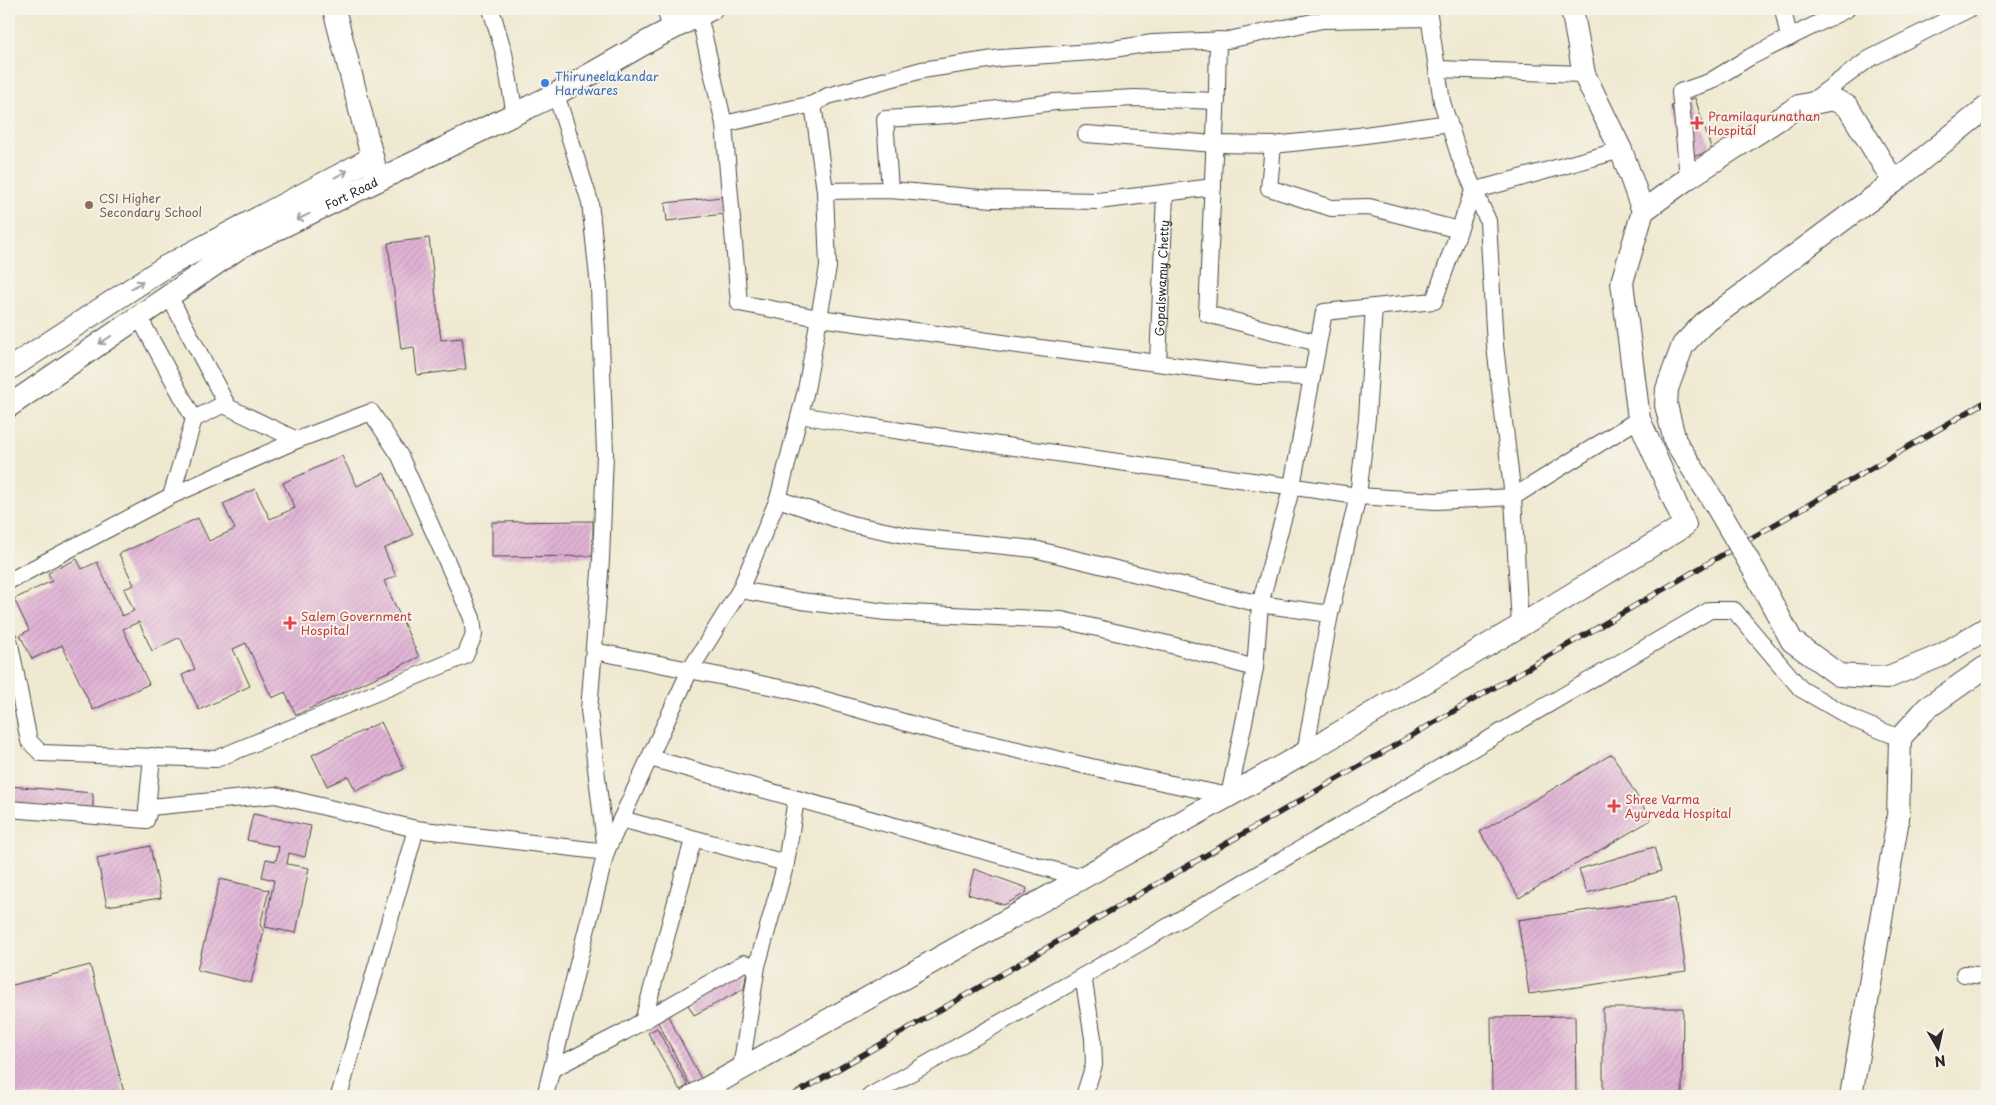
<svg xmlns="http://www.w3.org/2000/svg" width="1996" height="1105" font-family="'Playpen Sans',sans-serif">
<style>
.building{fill:url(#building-hatch)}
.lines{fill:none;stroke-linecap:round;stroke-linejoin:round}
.street-casing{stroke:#484844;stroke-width:18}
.secondary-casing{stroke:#484844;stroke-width:24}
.street{stroke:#fff;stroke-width:16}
.secondary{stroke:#fff;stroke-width:22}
.rail-casing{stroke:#2b2b2b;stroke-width:5.5}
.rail{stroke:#f7f3e8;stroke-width:4;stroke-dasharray:11;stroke-linecap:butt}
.secondary-bridge-casing{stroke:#484844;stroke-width:24;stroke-linecap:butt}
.secondary-bridge{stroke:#fff;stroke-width:22}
.oneway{stroke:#a0a0a0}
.shop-dot{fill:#3f7fe0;stroke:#f7f3e8;stroke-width:2}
.health-dot{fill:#e0444e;stroke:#f7f3e8;stroke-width:2}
.education-dot{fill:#8d6e63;stroke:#f7f3e8;stroke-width:2}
.labels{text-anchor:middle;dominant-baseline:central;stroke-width:4;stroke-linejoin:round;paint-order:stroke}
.shop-label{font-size:12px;fill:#366cbe;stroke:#f7f3e8;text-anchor:start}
.health-label{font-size:12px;fill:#be3a42;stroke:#f7f3e8;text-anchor:start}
.street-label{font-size:12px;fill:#2b2b2b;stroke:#f7f3e8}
.education-label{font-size:12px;fill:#785e54;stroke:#f7f3e8;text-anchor:start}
</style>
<defs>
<pattern id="building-hatch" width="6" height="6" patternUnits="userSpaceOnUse" patternTransform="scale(1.25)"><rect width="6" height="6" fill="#e0b2d5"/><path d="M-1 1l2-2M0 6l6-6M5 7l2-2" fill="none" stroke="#c099b7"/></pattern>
</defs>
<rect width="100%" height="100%" fill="#f7f3e8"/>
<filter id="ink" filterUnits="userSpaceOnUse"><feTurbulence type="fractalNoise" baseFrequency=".02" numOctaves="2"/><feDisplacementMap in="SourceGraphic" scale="10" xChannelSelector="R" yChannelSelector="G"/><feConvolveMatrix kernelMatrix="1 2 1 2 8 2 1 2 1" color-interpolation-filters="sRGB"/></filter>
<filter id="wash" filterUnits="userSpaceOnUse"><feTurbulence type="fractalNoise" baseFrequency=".0096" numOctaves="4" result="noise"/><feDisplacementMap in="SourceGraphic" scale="20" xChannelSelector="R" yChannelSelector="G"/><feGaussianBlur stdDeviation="1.12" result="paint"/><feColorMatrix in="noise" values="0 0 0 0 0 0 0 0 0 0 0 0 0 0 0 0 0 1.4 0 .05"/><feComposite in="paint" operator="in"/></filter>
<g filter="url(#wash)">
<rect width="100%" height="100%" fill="#efe9d1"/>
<g id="blocks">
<g class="building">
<path d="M 1695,98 L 1712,151 L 1688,158 L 1671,106 Z"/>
<path d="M 722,197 L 724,214 L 667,221 L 665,203 Z"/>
<path d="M 429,238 L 441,340 L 462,338 L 466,369 L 417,375 L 414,347 L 401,349 L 388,243 Z"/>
<path d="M 342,456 L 357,486 L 384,473 L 413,535 L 384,549 L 396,576 L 384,581 L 419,657 L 296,715 L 285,692 L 272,698 L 246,643 L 233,649 L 250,686 L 199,710 L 182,675 L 195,669 L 180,637 L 152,651 L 139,622 L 123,629 L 149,684 L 93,710 L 62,645 L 32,659 L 20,635 L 29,630 L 14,599 L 52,581 L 48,573 L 77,559 L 82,569 L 97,562 L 122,616 L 134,611 L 124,589 L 134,585 L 119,554 L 198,518 L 209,541 L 235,529 L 223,504 L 255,489 L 270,519 L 295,508 L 283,483 Z"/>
<path d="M 593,521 L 593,556 L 492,557 L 492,522 Z"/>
<path d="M 381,722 L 404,769 L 356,791 L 348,776 L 327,786 L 312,755 Z"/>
<path d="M 1612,754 L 1651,820 L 1519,898 L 1480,832 Z"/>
<path d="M 9,786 L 93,793 L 93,811 L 9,804 Z"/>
<path d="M 253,814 L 311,826 L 305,857 L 289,853 L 287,864 L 309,868 L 296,933 L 265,927 L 274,880 L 262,877 L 266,859 L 276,861 L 279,847 L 247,840 Z"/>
<path d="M 150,846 L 161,898 L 107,906 L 97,858 Z"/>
<path d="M 1654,847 L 1661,871 L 1587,893 L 1579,869 Z"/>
<path d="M 974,869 L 1027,888 L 1026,893 L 1004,905 L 968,894 Z"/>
<path d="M 220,879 L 269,890 L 260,925 L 264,931 L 251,983 L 197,970 Z"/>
<path d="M 1675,898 L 1686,971 L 1529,994 L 1518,920 Z"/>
<path d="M 90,965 L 125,1096 L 9,1096 L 9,1004 L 12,1003 L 9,986 Z"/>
<path d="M 747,969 L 744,989 L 694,1015 L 687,1003 Z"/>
<path d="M 1603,1008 L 1683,1008 L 1682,1096 L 1603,1096 Z"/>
<path d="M 667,1014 L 701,1079 L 690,1085 L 657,1020 Z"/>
<path d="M 1575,1016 L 1576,1096 L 1492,1096 L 1491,1017 Z"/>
<path d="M 657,1028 L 688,1086 L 680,1090 L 648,1033 Z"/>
</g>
</g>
</g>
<g filter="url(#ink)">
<use href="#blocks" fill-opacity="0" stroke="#484844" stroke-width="1"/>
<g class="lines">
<defs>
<g id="street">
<path d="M 491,9 L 504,53 L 515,114"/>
<path d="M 665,9 L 671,29"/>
<path d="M 1428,9 L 1442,102 L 1460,158 L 1488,221 L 1495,346 L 1513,497 L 1520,626"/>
<path d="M 1783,9 L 1789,38"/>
<path d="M 699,15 L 724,124 L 813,104 L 828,96 L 922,70 L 1001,58 L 1093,52 L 1153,43 L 1228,40 L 1322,20 L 1429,18"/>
<path d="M 1218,40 L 1217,89 L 1207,314 L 1318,343"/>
<path d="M 1437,69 L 1584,74"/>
<path d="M 556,94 L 590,202 L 599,287 L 605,453 L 601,560 L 589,710 L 606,852"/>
<path d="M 1812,101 L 1869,59 L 1969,9"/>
<path d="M 724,124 L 739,303 L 819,318 L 1040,348 L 1258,376 L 1312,377"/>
<path d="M 1086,134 L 1215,144 L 1273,145 L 1358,136 L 1449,123"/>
<path d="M 1273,145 L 1269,188 L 1331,208 L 1369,207 L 1459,230"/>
<path d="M 1688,178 L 1680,92 L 1709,82 L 1750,57 L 1847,9"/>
<path d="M 890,190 L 885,119 L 949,115 L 1055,102 L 1135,98 L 1217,101"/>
<path d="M 825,191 L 890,190 L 993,199 L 1098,201 L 1213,187"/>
<path id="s1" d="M 1158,363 L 1165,194"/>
<path d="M 800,415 L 859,425 L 1358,496 L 1436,501 L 1513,497 L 1639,419"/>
<path d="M 194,419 L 226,403"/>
<path d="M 171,496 L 297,440"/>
<path d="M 778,499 L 851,524 L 914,537 L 1034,549 L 1260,604 L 1330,614"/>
<path d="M 9,581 L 171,496 L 194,419 L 139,317"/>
<path d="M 740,590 L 801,601 L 886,612 L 1062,620 L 1168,644 L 1255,668"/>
<path d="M 9,639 L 29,741 L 41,753 L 216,759 L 465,656 L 474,635 L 472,618 L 400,456 L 371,412 L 297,440 L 228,407 L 169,296"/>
<path d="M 594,651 L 790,690 L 939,732 L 1100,769 L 1229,796 L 1255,668 L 1260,604 L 1292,486 L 1324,312 L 1434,301 L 1473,191 L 1621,150"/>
<path d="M 1305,753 L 1330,614 L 1358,496 L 1367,418 L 1374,307"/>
<path d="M 650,758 L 1082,878"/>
<path d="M 9,809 L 146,820 L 152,756"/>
<path d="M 621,819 L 786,863"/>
<path d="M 146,820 L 150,807 L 275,795 L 416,829 L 606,852"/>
<path d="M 1964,974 L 1987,976"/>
<path d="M 1083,976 L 1093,1038 L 1094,1065 L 1084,1096"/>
<path d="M 643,1021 L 693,840"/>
<path d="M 741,1068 L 757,966 L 786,863 L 796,799"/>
<path d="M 552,1069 L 624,1032 L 744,963 L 757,966"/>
<path d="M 339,1096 L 416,829"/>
<path d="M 545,1096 L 606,852 L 690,670 L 740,590 L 778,499 L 806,390 L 828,267 L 825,191 L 813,104"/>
<path d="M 870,1096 L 1083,976 L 1710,610 L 1734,610 L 1801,689 L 1855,720 L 1900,738"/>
</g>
<g id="secondary">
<path d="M 334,9 L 376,172"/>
<path d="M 1572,9 L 1584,74 L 1621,150 L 1643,211"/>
<path d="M 9,369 L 165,267 L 372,158"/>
<path id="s2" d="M 9,406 L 240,247 L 556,94 L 654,38 L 711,9"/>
<path d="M 1714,502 L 1675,441 L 1666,405 L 1667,389 L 1683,345 L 1703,324 L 1894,182 L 1987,107"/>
<path d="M 1755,572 L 1792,641 L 1839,675 L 1886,678 L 1942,655 L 1987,628"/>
<path d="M 693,1096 L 1305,753 L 1520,626 L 1685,525 L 1639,419 L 1622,282 L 1643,211 L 1688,178 L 1799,106 L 1833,99 L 1848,107 L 1894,182"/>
<path d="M 1851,1096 L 1898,819 L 1900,738 L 1927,708 L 1987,666"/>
</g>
</defs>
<use href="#street" class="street-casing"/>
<use href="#secondary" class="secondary-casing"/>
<use href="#street" class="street"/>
<use href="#secondary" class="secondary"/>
<defs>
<path id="rail" d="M 792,1096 L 1987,401"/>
</defs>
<use href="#rail" class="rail-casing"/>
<use href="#rail" class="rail"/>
<defs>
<path id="secondary-bridge" d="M 1714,502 L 1755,572"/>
</defs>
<use href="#secondary-bridge" class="secondary-bridge-casing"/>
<use href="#secondary-bridge" class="secondary-bridge"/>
</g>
<defs><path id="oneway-shaft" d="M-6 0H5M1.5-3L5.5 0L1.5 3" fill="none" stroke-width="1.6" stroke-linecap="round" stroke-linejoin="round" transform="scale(1.25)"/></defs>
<g class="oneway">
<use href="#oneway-shaft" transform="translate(341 174) rotate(-28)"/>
<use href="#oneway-shaft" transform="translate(303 217) rotate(154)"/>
<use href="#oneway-shaft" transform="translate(137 285) rotate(-33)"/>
<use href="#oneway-shaft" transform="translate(105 340) rotate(146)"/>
</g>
</g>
<circle class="shop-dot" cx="545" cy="83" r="5"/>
<g class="health-dot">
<path d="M1694.5 115.5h5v5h5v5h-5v5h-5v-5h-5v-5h5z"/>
<path d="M287.5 615.5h5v5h5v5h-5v5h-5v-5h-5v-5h5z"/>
<path d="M1611.5 798.5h5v5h5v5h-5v5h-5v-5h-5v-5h5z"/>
</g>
<circle class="education-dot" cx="89" cy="205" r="5"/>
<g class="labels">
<g class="shop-label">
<text x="555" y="76">Thiruneelakandar<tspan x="555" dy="14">Hardwares</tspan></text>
</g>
<g class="health-label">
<text x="1708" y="116">Pramilagurunathan<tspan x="1708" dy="14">Hospital</tspan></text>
<text x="301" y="616">Salem Government<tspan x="301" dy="14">Hospital</tspan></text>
<text x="1625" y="799">Shree Varma<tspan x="1625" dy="14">Ayurveda Hospital</tspan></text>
</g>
<g class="street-label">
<text stroke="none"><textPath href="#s2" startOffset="404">Fort Road</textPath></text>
<text stroke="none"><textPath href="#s1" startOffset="85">Gopalswamy Chetty</textPath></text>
</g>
<g class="education-label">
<text x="99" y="198">CSI Higher<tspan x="99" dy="14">Secondary School</tspan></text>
</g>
</g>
<rect width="1996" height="1105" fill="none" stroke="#f7f3e8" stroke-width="30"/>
<g transform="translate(1938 1048) rotate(171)" stroke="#f7f3e8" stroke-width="4" paint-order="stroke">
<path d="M0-4L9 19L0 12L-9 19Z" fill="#2b2b2b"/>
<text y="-8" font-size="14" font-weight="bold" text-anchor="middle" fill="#2b2b2b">N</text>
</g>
</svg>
